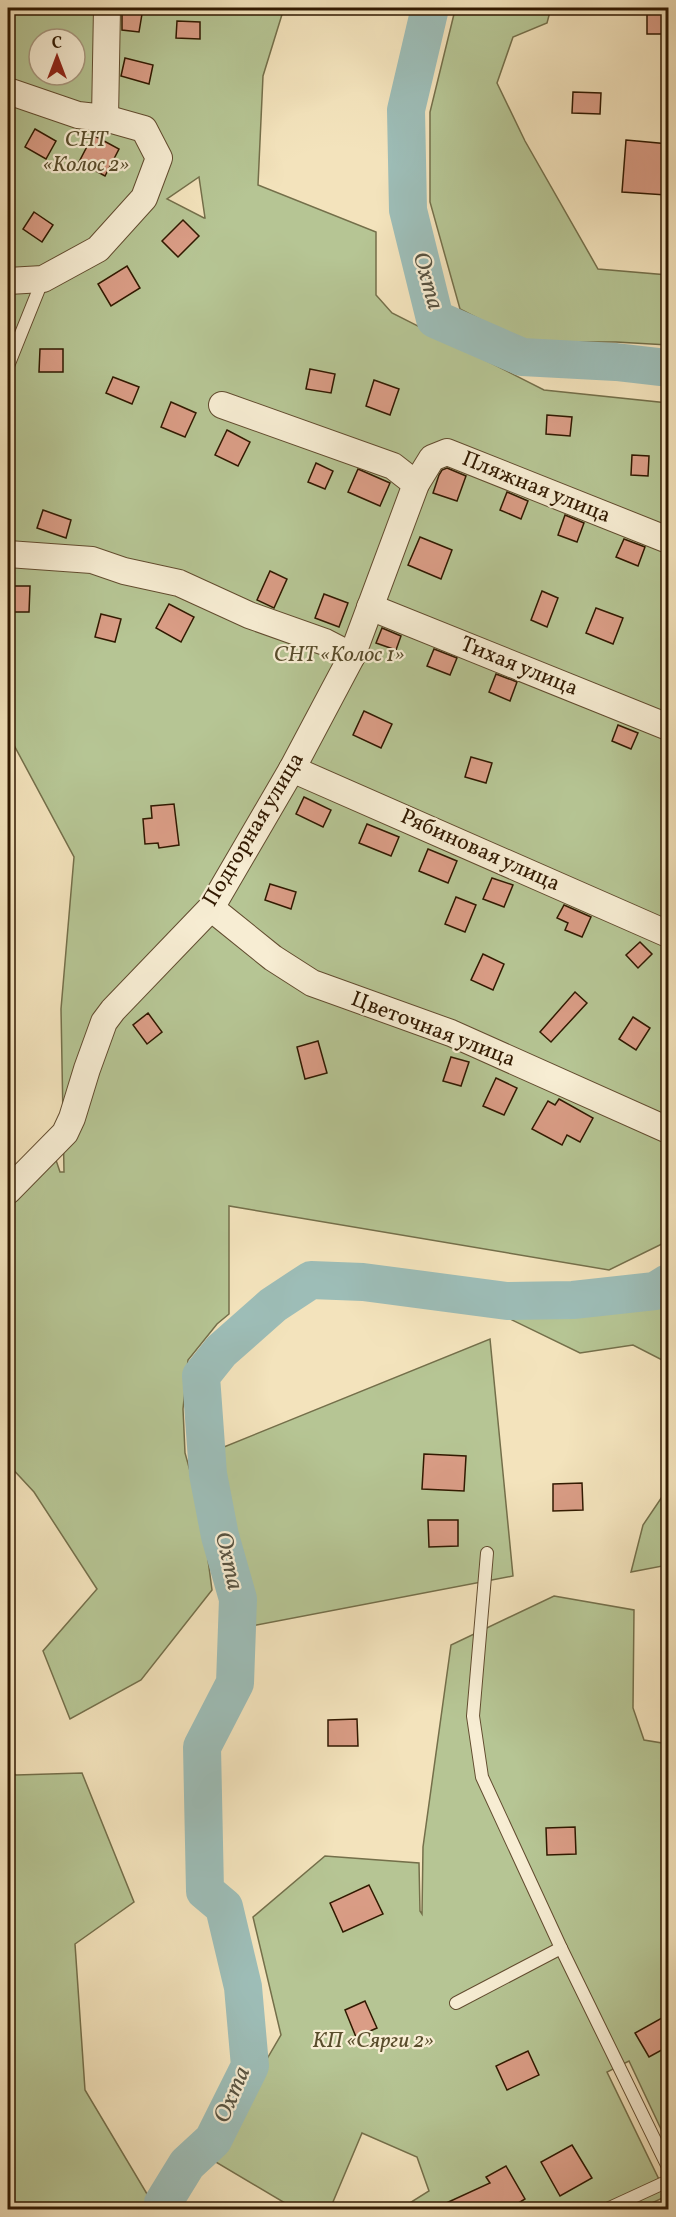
<svg xmlns="http://www.w3.org/2000/svg" width="676" height="2217" font-family="Vollkorn,serif">
<style>
.green{fill:#b6c594;stroke:#746f4a;stroke-width:1.5;fill-rule:evenodd}
.lines{fill:none;stroke-linecap:round;stroke-linejoin:round}
.river{stroke:#9dbdb7;stroke-width:38}
.building{fill:#da9d86;stroke:#311900;stroke-width:1.5}
.lane-casing{stroke:#624c2f;stroke-width:14}
.street-casing{stroke:#624c2f;stroke-width:28}
.lane{stroke:#f7edd3;stroke-width:12}
.street{stroke:#f7edd3;stroke-width:26}
.labels{text-anchor:middle;dominant-baseline:central;stroke-width:4.5;stroke-linejoin:round;paint-order:stroke}
.park-label{font-size:22px;font-style:italic;fill:#594d2c;stroke:#f7edd3}
.street-label{font-size:22px;fill:#311900;stroke:#f7edd3}
.water-label{font-size:24px;font-style:italic;fill:#575240;stroke:#f7edd3}
</style>
<rect width="100%" height="100%" fill="#f3e3bc"/>
<filter id="stains"><feTurbulence type="fractalNoise" baseFrequency=".00333" numOctaves="4"/><feColorMatrix values="0 0 0 0 .2 0 0 0 0 .09 0 0 0 0 .02 0 0 0 .5 -.17"/></filter>
<radialGradient id="worn" r=".72"><stop offset=".6" stop-color="#630" stop-opacity="0"/><stop offset="1" stop-color="#630" stop-opacity=".3"/></radialGradient>
<g class="green">
<path d="M 8,8 L 284,8 L 263,76 L 258,185 L 376,232 L 376,295 L 392,313 L 544,390 L 668,403 L 668,1241 L 609,1270 L 229,1206 L 229,1314 L 217,1324 L 188,1360 L 183,1409 L 185,1453 L 202,1514 L 212,1590 L 141,1680 L 70,1719 L 43,1651 L 97,1589 L 34,1492 L 8,1464 L 8,1203 L 55,1157 L 60,1172 L 64,1172 L 61,1009 L 74,857 L 8,734 ZM 39,39 L 75,39 L 75,75 L 39,75 ZM 199,177 L 205,218 L 204,218 L 167,199 Z"/>
<path d="M 457,8 L 551,8 L 547,23 L 513,37 L 497,83 L 525,141 L 598,269 L 668,275 L 668,345 L 616,342 L 523,342 L 460,309 L 430,202 L 430,112 L 455,10 Z"/>
<path d="M 668,1303 L 668,1363 L 633,1345 L 580,1353 L 506,1317 L 569,1316 L 660,1308 Z"/>
<path d="M 490,1339 L 513,1576 L 246,1627 L 219,1449 Z"/>
<path d="M 668,1488 L 668,1565 L 631,1572 L 643,1525 Z"/>
<path d="M 554,1596 L 634,1610 L 633,1708 L 644,1740 L 668,1744 L 668,2144 L 629,2061 L 607,2072 L 667,2196 L 639,2209 L 400,2209 L 429,2191 L 417,2157 L 362,2133 L 330,2209 L 295,2209 L 209,2158 L 281,2035 L 253,1917 L 325,1856 L 419,1863 L 420,1911 L 422,1914 L 423,1847 L 451,1645 Z"/>
<path d="M 8,1771 L 16,1775 L 82,1773 L 134,1902 L 75,1944 L 85,2090 L 156,2209 L 8,2209 Z"/>
</g>
<g class="lines">
<g class="river">
<path d="M 430,8 L 406,110 L 408,210 L 435,319 L 522,357 L 616,362 L 668,368"/>
<path d="M 166,2210 L 163,2203 L 187,2164 L 213,2140 L 250,2066 L 243,1987 L 224,1907 L 205,1891 L 202,1747 L 235,1683 L 238,1599 L 220,1536 L 208,1474 L 201,1376 L 221,1351 L 273,1305 L 311,1280 L 363,1282 L 507,1301 L 573,1300 L 655,1291 L 668,1283"/>
</g>
</g>
<g class="building">
<path d="M 122,8 L 143,8 L 139,32 L 122,30 Z"/>
<rect x="647" y="8" width="22" height="26"/>
<path d="M 177,21 L 200,22 L 200,39 L 176,38 Z"/>
<path d="M 125,58 L 153,65 L 149,84 L 121,76 Z"/>
<path d="M 573,92 L 601,93 L 600,114 L 572,113 Z"/>
<path d="M 35,129 L 56,141 L 46,159 L 25,147 Z"/>
<path d="M 93,135 L 119,149 L 105,176 L 79,162 Z"/>
<path d="M 626,140 L 669,144 L 666,195 L 622,192 Z"/>
<path d="M 34,212 L 53,225 L 42,242 L 23,229 Z"/>
<path d="M 183,220 L 199,236 L 178,257 L 162,241 Z"/>
<path d="M 127,266 L 140,288 L 111,306 L 98,284 Z"/>
<path d="M 40,349 L 63,349 L 63,372 L 39,372 Z"/>
<path d="M 310,369 L 335,374 L 331,393 L 306,389 Z"/>
<path d="M 113,377 L 139,387 L 132,404 L 106,393 Z"/>
<path d="M 374,380 L 399,389 L 390,415 L 366,406 Z"/>
<path d="M 171,402 L 196,413 L 185,437 L 161,427 Z"/>
<path d="M 547,415 L 572,417 L 570,436 L 546,434 Z"/>
<path d="M 227,430 L 250,442 L 238,466 L 215,455 Z"/>
<path d="M 632,455 L 649,456 L 648,476 L 631,475 Z"/>
<path d="M 316,463 L 333,471 L 325,489 L 308,482 Z"/>
<path d="M 447,468 L 466,476 L 457,501 L 433,493 L 439,475 L 442,470 Z"/>
<path d="M 358,469 L 390,483 L 380,506 L 348,492 Z"/>
<path d="M 507,492 L 528,501 L 521,519 L 500,510 Z"/>
<path d="M 43,510 L 71,520 L 66,538 L 37,528 Z"/>
<path d="M 565,515 L 584,523 L 577,542 L 558,535 Z"/>
<path d="M 420,537 L 452,550 L 441,579 L 408,565 Z"/>
<path d="M 624,539 L 645,547 L 638,566 L 616,557 Z"/>
<path d="M 270,571 L 287,579 L 274,608 L 257,600 Z"/>
<path d="M 8,586 L 30,586 L 29,612 L 8,612 Z"/>
<path d="M 542,591 L 558,598 L 547,627 L 531,620 Z"/>
<path d="M 324,594 L 348,603 L 339,627 L 315,618 Z"/>
<path d="M 169,604 L 194,617 L 181,642 L 156,628 Z"/>
<path d="M 596,608 L 623,618 L 613,644 L 586,633 Z"/>
<path d="M 101,614 L 121,619 L 115,642 L 95,637 Z"/>
<path d="M 382,628 L 401,636 L 396,650 L 376,643 Z"/>
<path d="M 434,649 L 457,658 L 450,675 L 427,666 Z"/>
<path d="M 496,674 L 517,682 L 510,701 L 489,692 Z"/>
<path d="M 364,711 L 392,724 L 381,748 L 353,735 Z"/>
<path d="M 618,725 L 638,733 L 631,749 L 612,741 Z"/>
<path d="M 471,757 L 492,763 L 486,783 L 465,777 Z"/>
<path d="M 304,797 L 331,810 L 323,827 L 296,814 Z"/>
<path d="M 174,804 L 179,845 L 159,848 L 158,843 L 145,844 L 143,819 L 152,818 L 151,806 Z"/>
<path d="M 367,824 L 399,837 L 391,856 L 359,843 Z"/>
<path d="M 428,849 L 457,861 L 448,883 L 419,871 Z"/>
<path d="M 492,878 L 513,885 L 504,907 L 483,899 Z"/>
<path d="M 270,884 L 296,892 L 291,909 L 265,900 Z"/>
<path d="M 456,897 L 476,905 L 465,932 L 445,924 Z"/>
<path d="M 564,905 L 591,917 L 582,937 L 565,930 L 568,923 L 557,918 Z"/>
<path d="M 640,942 L 652,954 L 638,968 L 626,955 Z"/>
<path d="M 483,954 L 504,964 L 493,990 L 471,980 Z"/>
<path d="M 575,992 L 587,1003 L 551,1042 L 540,1032 Z"/>
<path d="M 148,1013 L 162,1032 L 147,1044 L 133,1025 Z"/>
<path d="M 633,1017 L 650,1028 L 636,1050 L 619,1039 Z"/>
<path d="M 318,1041 L 327,1073 L 305,1079 L 297,1047 Z"/>
<path d="M 451,1057 L 469,1062 L 461,1086 L 443,1081 Z"/>
<path d="M 496,1078 L 517,1088 L 504,1115 L 483,1106 Z"/>
<path d="M 559,1099 L 593,1118 L 580,1142 L 567,1135 L 562,1145 L 532,1129 L 548,1101 L 555,1105 Z"/>
<path d="M 424,1454 L 466,1456 L 464,1491 L 422,1489 Z"/>
<path d="M 582,1483 L 583,1510 L 553,1511 L 553,1484 Z"/>
<path d="M 428,1520 L 458,1520 L 458,1546 L 429,1547 Z"/>
<path d="M 357,1719 L 358,1746 L 328,1746 L 328,1720 Z"/>
<path d="M 575,1827 L 576,1854 L 547,1855 L 546,1828 Z"/>
<path d="M 369,1885 L 383,1914 L 343,1932 L 330,1903 Z"/>
<path d="M 365,2001 L 377,2028 L 356,2037 L 345,2010 Z"/>
<path d="M 669,2014 L 669,2046 L 649,2057 L 635,2033 Z"/>
<path d="M 528,2051 L 539,2075 L 507,2090 L 496,2066 Z"/>
<path d="M 572,2145 L 592,2178 L 560,2196 L 541,2162 Z"/>
<path d="M 506,2166 L 525,2199 L 507,2210 L 431,2210 L 490,2183 L 486,2177 Z"/>
</g>
<g class="lines">
<defs>
<g id="lane">
<path d="M 8,366 L 43,279"/>
<path d="M 487,1553 L 473,1716 L 482,1777 L 561,1948 L 668,2167"/>
<path d="M 456,2003 L 561,1948"/>
<path d="M 605,2210 L 668,2181"/>
</g>
<g id="street">
<path d="M 8,91 L 78,115 L 105,118 L 144,129 L 159,158 L 144,198 L 98,249 L 43,279 L 8,281"/>
<path d="M 105,118 L 107,8"/>
<path d="M 222,405 L 393,466 L 416,484"/>
<path d="M 8,554 L 92,560 L 124,571 L 179,583 L 249,615 L 325,642 L 352,656"/>
<path d="M 370,607 L 668,727"/>
<path d="M 292,769 L 668,934"/>
<path d="M 211,908 L 273,958 L 312,983 L 451,1033 L 668,1130"/>
<path d="M 8,1191 L 65,1133 L 72,1118 L 87,1069 L 104,1022 L 113,1010 L 211,908 L 292,769 L 352,656 L 416,484 L 432,458 L 447,452 L 668,540"/>
</g>
</defs>
<use href="#lane" class="lane-casing"/>
<use href="#street" class="street-casing"/>
<use href="#lane" class="lane"/>
<use href="#street" class="street"/>
</g>
<g class="labels">
<g class="park-label">
<text x="86" y="140">СНТ<tspan x="86" dy="25">«Колос 2»</tspan></text>
<text x="339" y="655">СНТ «Колос 1»</text>
<text x="373" y="2041">КП «Сярги 2»</text>
</g>
<g class="street-label">
<text transform="translate(536 488) rotate(22)">Пляжная улица</text>
<text transform="translate(519 667) rotate(22)">Тихая улица</text>
<text transform="translate(254 830) rotate(-59)">Подгорная улица</text>
<text transform="translate(480 851) rotate(24)">Рябиновая улица</text>
<text transform="translate(433 1030) rotate(21)">Цветочная улица</text>
</g>
<g class="water-label">
<text transform="translate(427 281) rotate(74)">Охта</text>
<text transform="translate(228 1561) rotate(77)">Охта</text>
<text transform="translate(233 2095) rotate(-67)">Охта</text>
</g>
</g>
<rect width="676" height="2217" fill="none" stroke="#f3e3bc" stroke-width="30"/>
<rect x="9" y="9" width="658" height="2199" fill="none" stroke="#311900" stroke-width="3"/>
<rect x="15" y="15" width="646" height="2187" fill="none" stroke="#311900" stroke-width="1.5"/>
<g transform="translate(57 57)"><circle r="28" fill="#f7edd3" stroke="#a8987f" stroke-width="1.5"/>
<path d="M0-4.5L10 22L0 15L-10 22Z" fill="#8f2418"/>
<text y="-9" font-size="16" font-weight="bold" text-anchor="middle" fill="#311900">С</text>
</g>
<rect width="100%" height="100%" filter="url(#stains)"/>
<rect width="100%" height="100%" fill="url(#worn)"/>
</svg>
